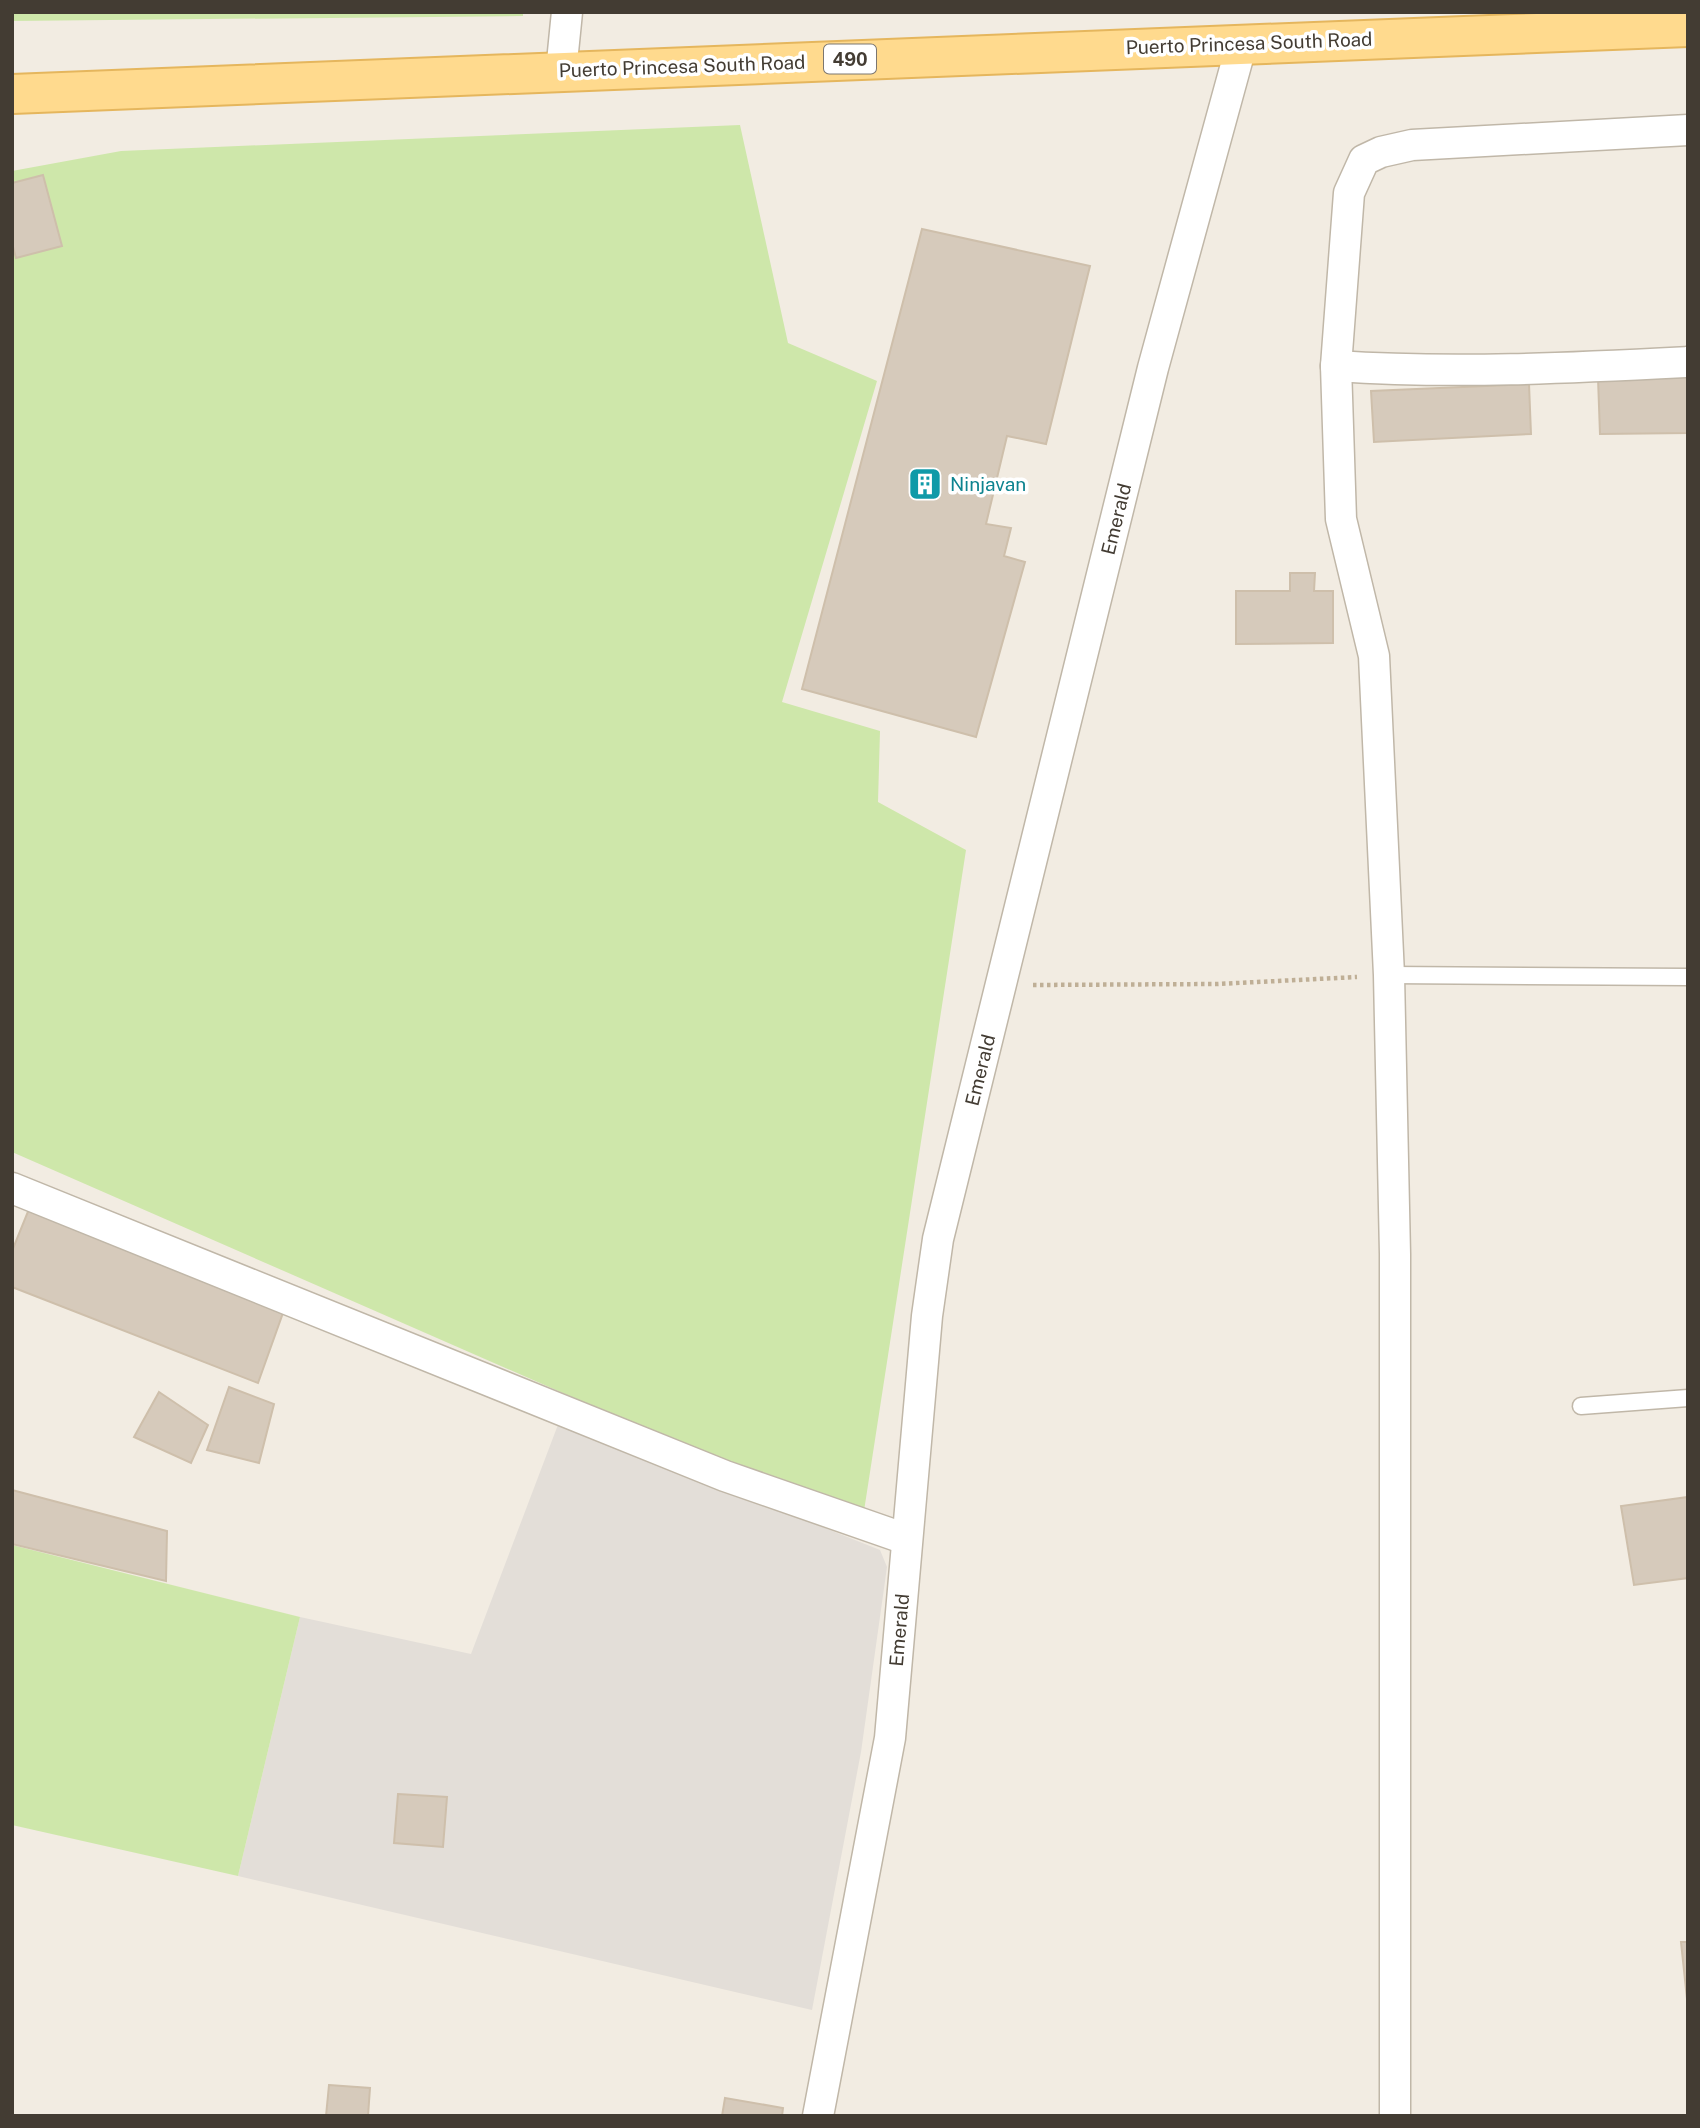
<svg xmlns="http://www.w3.org/2000/svg" width="1700" height="2128" font-family="'Public Sans',sans-serif">
<style>
.industrial{fill:#e3ded8}
.green{fill:#cee7aa}
.building{fill:#d6cabb;stroke:#cebfab;stroke-width:2}
.lines{fill:none;stroke-linecap:round;stroke-linejoin:round}
.lane-casing{stroke:#c0b7a8;stroke-width:19}
.street-casing{stroke:#c0b7a8;stroke-width:33}
.primary-casing{stroke:#e5b65d;stroke-width:42}
.path{stroke:#bfaf96;stroke-width:4.5;stroke-dasharray:3.5 3.5;stroke-linecap:butt}
.lane{stroke:#fff;stroke-width:16}
.street{stroke:#fff;stroke-width:30}
.primary{stroke:#ffda8e;stroke-width:38}
.labels{text-anchor:middle;dominant-baseline:central;stroke-width:7;stroke-linejoin:round;paint-order:stroke}
.shield{fill:#fff;stroke:#7b7670;stroke-width:2}
.shield-label{font-size:18px;font-weight:bold;fill:#433c33}
.street-label{font-size:19px;fill:#433c33;stroke:#fff}
.culture-label{font-size:19px;fill:#0d838f;stroke:#fff;text-anchor:start}
</style>
<rect width="100%" height="100%" fill="#f2ece2"/>
<path class="industrial" d="M 559,1422 L 880,1550 L 887,1567 L 861,1752 L 812,2010 L 238,1876 L 300,1617 L 471,1654 Z"/>
<g class="green">
<path d="M 12,12 L 523,12 L 523,16 L 12,21 Z"/>
<path d="M 740,125 L 788,343 L 877,381 L 782,702 L 880,731 L 878,802 L 966,850 L 862,1524 L 12,1152 L 12,171 L 121,151 Z"/>
<path d="M 12,1545 L 300,1617 L 238,1876 L 12,1825 Z"/>
</g>
<g class="building">
<path d="M 43,175 L 62,246 L 16,258 L 12,243 L 12,183 Z"/>
<path d="M 922,229 L 1090,266 L 1046,444 L 1007,436 L 986,524 L 1011,528 L 1004,556 L 1025,562 L 976,737 L 802,689 Z"/>
<path d="M 1688,376 L 1688,433 L 1600,434 L 1598,378 Z"/>
<path d="M 1529,384 L 1531,434 L 1374,442 L 1371,391 Z"/>
<path d="M 1290,573 L 1315,573 L 1314,591 L 1333,591 L 1333,643 L 1236,644 L 1236,591 L 1290,591 Z"/>
<path d="M 29,1209 L 284,1310 L 258,1383 L 12,1287 L 12,1251 Z"/>
<path d="M 229,1387 L 274,1404 L 259,1463 L 207,1450 Z"/>
<path d="M 159,1392 L 208,1425 L 191,1463 L 134,1437 Z"/>
<path d="M 12,1490 L 167,1531 L 166,1581 L 12,1544 Z"/>
<path d="M 1688,1497 L 1688,1578 L 1634,1585 L 1621,1506 Z"/>
<path d="M 398,1794 L 447,1797 L 443,1847 L 394,1843 Z"/>
<path d="M 1681,1942 L 1688,1942 L 1688,1999 L 1687,1999 Z"/>
<path d="M 329,2085 L 370,2088 L 368,2116 L 326,2116 Z"/>
<path d="M 725,2098 L 783,2108 L 782,2116 L 722,2116 Z"/>
</g>
<g class="lines">
<defs>
<g id="lane">
<path d="M 1389,975 L 1688,977"/>
<path d="M 1581,1406 L 1688,1398"/>
</g>
<g id="street">
<path d="M 561,72 L 567,12"/>
<path d="M 1336,366 C 1454,374 1570,368 1688,362"/>
<path d="M 12,1188 L 725,1476 L 906,1539"/>
<path d="M 818,2116 L 890,1738 L 927,1316 L 938,1239 L 1153,368 L 1242,43"/>
<path d="M 1395,2116 L 1395,1254 L 1389,975 L 1374,656 L 1341,519 L 1336,366 L 1349,193 L 1364,160 L 1381,152 L 1412,145 L 1688,130"/>
</g>
<path id="primary" d="M 12,94 L 1688,27"/>
</defs>
<use href="#lane" class="lane-casing"/>
<use href="#street" class="street-casing"/>
<use href="#primary" class="primary-casing"/>
<path class="path" d="M 1033,985 L 1217,984 L 1357,977"/>
<use href="#lane" class="lane"/>
<use href="#street" class="street"/>
<use href="#primary" class="primary"/>
</g>
<defs>
<symbol id="building-square" viewBox="-11 -11 22 22"><rect x="-9" y="-9" width="18" height="18" rx="4" fill="#0f9aa8" stroke="#fff"/><path d="M-4-6H4V6H1V3H-1V6H-4ZM-2.5-4.3h1.7v1.8h-1.7ZM.8-4.3h1.7v1.8H.8ZM-2.5-1h1.7V.8h-1.7ZM.8-1h1.7V.8H.8Z" fill="#fff"/></symbol>
</defs>
<g fill-rule="evenodd">
<use href="#building-square" x="906" y="465" width="38" height="38"/>
</g>
<g class="labels">
<rect class="shield" x="824" y="44.5" width="52" height="29" rx="5"/>
<g class="shield-label">
<text x="850" y="59">490</text>
</g>
<g class="street-label">
<text transform="translate(1249 43) rotate(-2)">Puerto Princesa South Road</text>
<text transform="translate(682 66) rotate(-2)">Puerto Princesa South Road</text>
<text transform="translate(1116 519) rotate(-76)">Emerald</text>
<text transform="translate(980 1070) rotate(-76)">Emerald</text>
<text transform="translate(899 1630) rotate(-85)">Emerald</text>
</g>
<g class="culture-label">
<text x="950" y="484">Ninjavan</text>
</g>
</g>
<rect width="1700" height="2128" fill="none" stroke="#433c33" stroke-width="28"/>
</svg>
